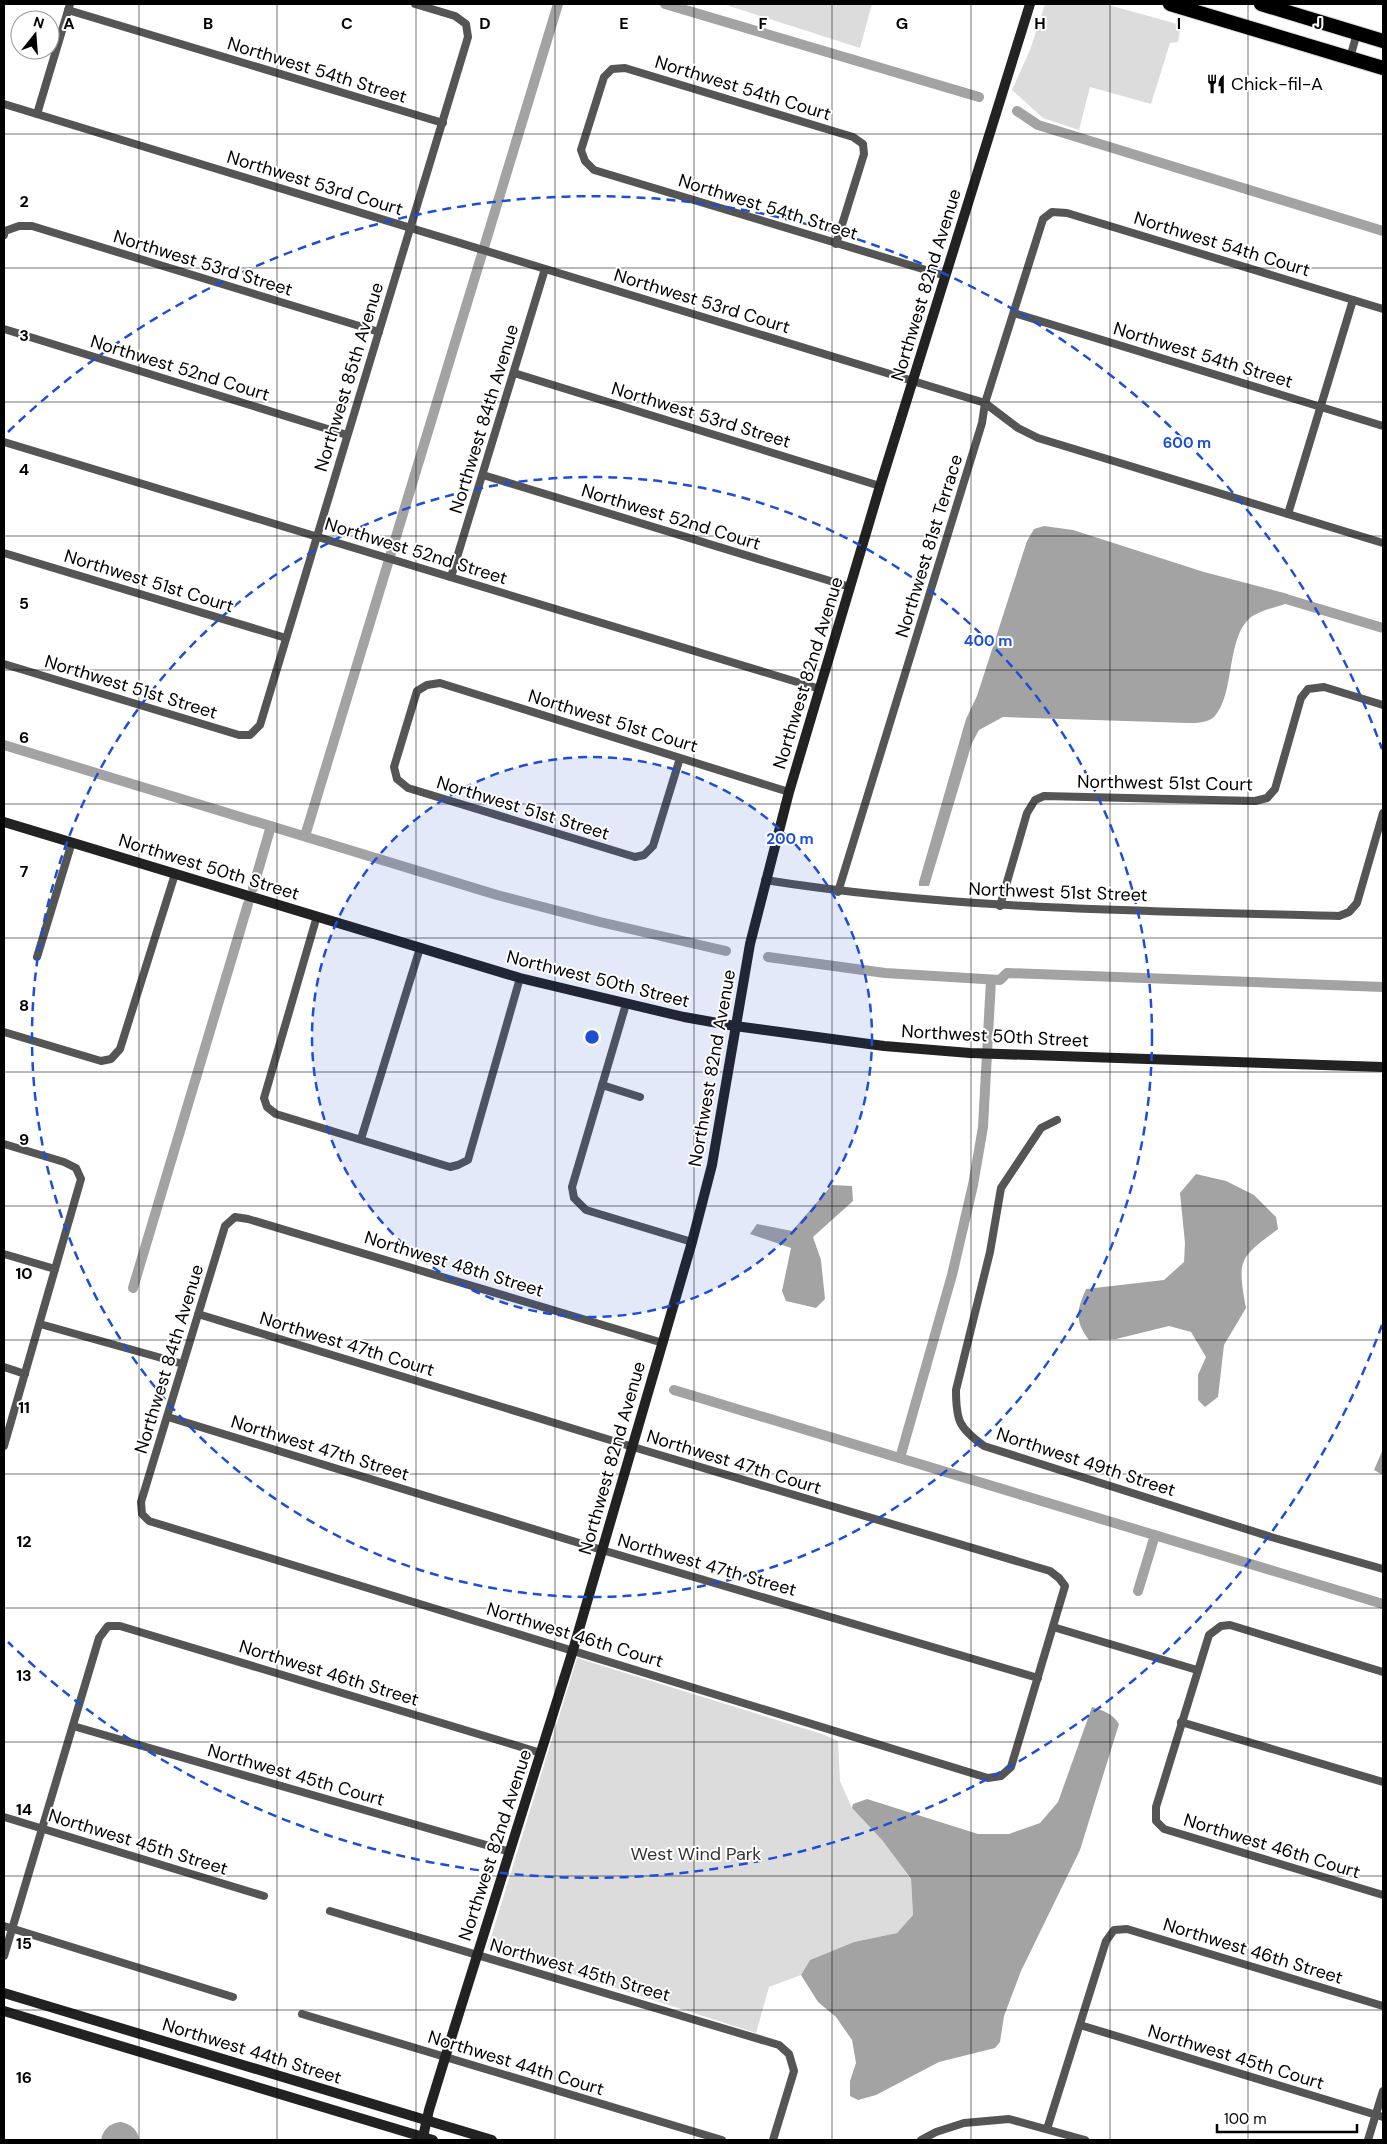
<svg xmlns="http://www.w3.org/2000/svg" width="1387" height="2144" font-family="'DM Sans',sans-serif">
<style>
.green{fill:#dcdcdc}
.water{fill:#a3a3a3}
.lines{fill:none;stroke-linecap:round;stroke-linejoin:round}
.canal{stroke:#a3a3a3;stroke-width:10}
.highway-casing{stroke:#dbdbdb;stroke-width:16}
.street{stroke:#555;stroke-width:8}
.secondary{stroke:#222;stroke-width:10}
.highway{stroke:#000;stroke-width:14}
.grid{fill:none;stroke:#000;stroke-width:1;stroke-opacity:0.55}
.ring{fill:none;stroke:#1d4ed8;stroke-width:2.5;stroke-dasharray:9 6}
.labels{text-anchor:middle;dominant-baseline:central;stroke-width:4;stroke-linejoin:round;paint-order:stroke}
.street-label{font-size:18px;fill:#000;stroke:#fff}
.poi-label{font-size:18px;fill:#000;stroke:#fff;text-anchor:start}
.park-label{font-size:18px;fill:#333;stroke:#fff}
.grid-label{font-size:16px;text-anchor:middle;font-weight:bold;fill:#000;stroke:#fff;stroke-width:4;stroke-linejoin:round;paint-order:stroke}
.centre{fill:#1d4ed8;stroke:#fff;stroke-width:2.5}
.ring-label{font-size:15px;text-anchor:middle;font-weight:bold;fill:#1d4ed8;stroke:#fff;stroke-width:4;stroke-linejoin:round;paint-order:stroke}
</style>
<rect width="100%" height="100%" fill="#fff"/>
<g class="green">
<path d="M 723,4 L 872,4 L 860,48 Z"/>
<path d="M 1045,4 L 1105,4 L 1181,25 L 1178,42 L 1170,43 L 1151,104 L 1090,87 L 1079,130 L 1043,118 L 1012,90 L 1030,50 Z"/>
<path d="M 577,1658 L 822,1734 L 838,1741 L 840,1781 L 852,1808 L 882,1840 L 911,1880 L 913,1915 L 897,1933 L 854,1942 L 810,1960 L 801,1975 L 769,1987 L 756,2033 L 488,1947 Z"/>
</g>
<g class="water">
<path d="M 1044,526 L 1073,530 L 1204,572 L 1288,594 L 1285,604 C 1274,608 1257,611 1249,619 C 1226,640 1235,695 1214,717 C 1207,723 1196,723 1188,723 L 1003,717 L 979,730 L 972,743 L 929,886 L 919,886 L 919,882 L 966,719 L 977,696 L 1027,541 L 1034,529 Z"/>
<path d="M 1196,1174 L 1226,1181 L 1254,1195 L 1276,1217 L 1278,1229 C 1239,1259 1237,1258 1246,1308 L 1224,1345 L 1218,1397 L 1205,1407 L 1198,1400 L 1198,1375 L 1206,1357 L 1191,1332 L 1169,1326 L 1116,1339 L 1089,1340 C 1074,1320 1077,1310 1086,1289 L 1164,1280 L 1184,1262 L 1185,1243 L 1180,1193 Z"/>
<path d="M 832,1185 L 852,1186 L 853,1201 L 813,1237 L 821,1260 L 825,1299 L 816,1308 L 786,1301 L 782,1291 L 791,1248 L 750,1234 L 757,1224 L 792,1231 Z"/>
<path d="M 1383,1449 L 1383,1475 L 1374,1470 Z"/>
<path d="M 1092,1707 C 1104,1711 1112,1713 1119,1724 L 1080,1850 L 1021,1971 L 1004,2016 L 1000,2042 L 995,2048 L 939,2062 L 876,2095 L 858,2100 L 850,2096 L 850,2081 L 856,2063 L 852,2040 L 836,2017 L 818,2002 L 801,1975 L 810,1960 L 854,1942 L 897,1933 L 913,1915 L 911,1879 L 882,1840 L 852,1808 L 853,1804 L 867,1799 L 978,1834 L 1009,1834 L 1040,1823 L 1058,1802 Z"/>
<path d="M 121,2122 C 131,2124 138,2130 139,2140 L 101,2140 C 103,2129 110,2123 121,2122 Z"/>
</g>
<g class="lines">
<g class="canal">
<path d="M 665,4 L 979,97"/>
<path d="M 1017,111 L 1038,125 L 1383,231"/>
<path d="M 1286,599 L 1383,628"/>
<path d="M 4,745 L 497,895 L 600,922 L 726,951"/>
<path d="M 305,836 L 558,4"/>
<path d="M 253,888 L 271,826"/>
<path d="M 768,957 L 885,973 L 1000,980 L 1007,973 L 1383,987"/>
<path d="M 133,1288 L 248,904"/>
<path d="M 674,1390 L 1383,1604"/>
<path d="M 900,1458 L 952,1275 L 973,1185 L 983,1127 L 991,980"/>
<path d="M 1138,1591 L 1155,1535"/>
</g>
<defs>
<g id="highway">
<path d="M 1170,4 L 1383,68"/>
<path d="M 1261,4 L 1383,41"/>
</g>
</defs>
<use href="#highway" class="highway-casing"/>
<g class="street">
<path d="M 68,10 L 443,123"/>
<path d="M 1350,58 L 1357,33"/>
<path d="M 4,104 L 985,403 L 1018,428 L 1038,438 L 1383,543"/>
<path d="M 37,114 L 70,4"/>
<path d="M 4,235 L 5,231 L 19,226 L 32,226 L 379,332"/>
<path d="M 836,244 L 864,154 L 863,144 L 853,137 L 625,68 L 612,69 L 604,77 L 581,150 L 585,161 L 594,170 L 946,276"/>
<path d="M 1014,313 L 1383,426"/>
<path d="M 4,329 L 347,435"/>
<path d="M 514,373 L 880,486"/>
<path d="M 4,442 L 820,689"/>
<path d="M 483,475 L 850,587"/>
<path d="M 1288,514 L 1353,300"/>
<path d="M 4,553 L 286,638"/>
<path d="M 451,577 L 545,269"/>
<path d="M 4,664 L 239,735 L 250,735 L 260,725 L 468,37 L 466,24 L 455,16 L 415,4"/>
<path d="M 680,758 L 653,846 L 644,855 L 635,857 L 408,788 L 397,779 L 394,767 L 417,691 L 427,685 L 440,683 L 789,792"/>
<path d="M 765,880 C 955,910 1147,911 1339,916 L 1349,912 L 1357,903 L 1383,813"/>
<path d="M 838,892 L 982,423 L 985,403 L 1043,219 L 1052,212 L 1067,213 L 1383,309"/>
<path d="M 1000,906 L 1027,813 L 1035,800 L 1044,796 L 1255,801 L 1267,798 L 1275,789 L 1301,698 L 1308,689 L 1324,687 L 1383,705"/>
<path d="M 317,916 L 264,1098 L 267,1107 L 276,1114 L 450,1167 L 458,1165 L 468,1160 L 520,978"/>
<path d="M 37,957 L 72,842"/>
<path d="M 626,1004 L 572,1187 L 574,1198 L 586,1210 L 692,1242"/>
<path d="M 4,1032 L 101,1061 L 111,1059 L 120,1049 L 175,874"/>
<path d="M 602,1085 L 640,1097"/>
<path d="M 1057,1120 L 1041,1128 L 1001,1188 L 990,1252 L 956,1390 C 956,1421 959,1428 984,1446 L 1271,1537 L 1383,1569"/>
<path d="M 361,1139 L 420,948"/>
<path d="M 4,1144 L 64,1162 L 76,1168 L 81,1179 L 4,1446"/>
<path d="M 4,1254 L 55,1269"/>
<path d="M 198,1314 L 633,1447 L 1050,1571 L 1059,1578 L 1065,1586 L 1011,1767 L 1001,1776 L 988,1778 L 149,1521 L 142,1514 L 141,1502 L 225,1226 L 235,1217 L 248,1219 L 663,1343"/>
<path d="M 40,1324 L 183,1364"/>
<path d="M 4,1367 L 25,1374"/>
<path d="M 168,1417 L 602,1550 L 1038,1678"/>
<path d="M 1053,1627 L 1197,1670"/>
<path d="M 1383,1672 L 1230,1625 L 1221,1626 L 1209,1635 L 1156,1807 L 1156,1821 L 1164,1829 L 1383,1895"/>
<path d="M 1181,1722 L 1383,1782"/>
<path d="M 73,1726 L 510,1852"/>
<path d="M 4,1817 L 264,1896"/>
<path d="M 330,1911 L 779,2045 L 789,2054 L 794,2071 L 773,2140"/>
<path d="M 4,1926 L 233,1997"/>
<path d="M 4,1956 L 99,1638 L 108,1626 L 120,1626 L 541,1753"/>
<path d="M 302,2014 L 722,2140"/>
<path d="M 1080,2025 L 1383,2117"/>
<path d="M 1047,2129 L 1106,1941 L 1114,1930 L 1127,1929 L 1383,2006"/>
<path d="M 921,2140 L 936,2132 L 964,2123 L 1009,2119 L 1085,2140"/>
<path d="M 1368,2140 L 1383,2091"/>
</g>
<g class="secondary">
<path d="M 4,822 L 520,978 L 684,1017 L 735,1026 L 884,1046 L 970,1053 L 1383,1067"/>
<path d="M 4,1993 L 492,2140"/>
<path d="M 4,2011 L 433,2140"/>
<path d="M 423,2137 L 429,2110 L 449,2045 L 573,1650 L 692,1242 L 712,1165 L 750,944 L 789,792 L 880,486 L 1030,4"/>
</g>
<use href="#highway" class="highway"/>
</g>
<path class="grid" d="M 139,4 L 139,2140M 277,4 L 277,2140M 416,4 L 416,2140M 555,4 L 555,2140M 694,4 L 694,2140M 832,4 L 832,2140M 971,4 L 971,2140M 1110,4 L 1110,2140M 1248,4 L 1248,2140M 4,134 L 1383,134M 4,268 L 1383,268M 4,402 L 1383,402M 4,536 L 1383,536M 4,670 L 1383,670M 4,804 L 1383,804M 4,938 L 1383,938M 4,1072 L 1383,1072M 4,1206 L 1383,1206M 4,1340 L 1383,1340M 4,1474 L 1383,1474M 4,1608 L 1383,1608M 4,1742 L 1383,1742M 4,1876 L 1383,1876M 4,2010 L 1383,2010"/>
<circle cx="592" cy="1037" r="280" fill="#1d4ed8" fill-opacity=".12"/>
<g class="ring">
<circle cx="592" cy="1037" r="280"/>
<circle cx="592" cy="1037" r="560"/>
<path d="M1382 1325A841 841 0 0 1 8 1642M8 432A841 841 0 0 1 1382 749"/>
</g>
<defs>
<symbol id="restaurant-bare" viewBox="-9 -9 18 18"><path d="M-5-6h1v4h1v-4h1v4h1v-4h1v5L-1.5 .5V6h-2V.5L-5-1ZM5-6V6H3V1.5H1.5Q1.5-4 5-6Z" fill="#000" stroke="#fff" stroke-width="2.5" paint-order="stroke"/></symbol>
</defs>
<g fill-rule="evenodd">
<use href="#restaurant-bare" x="1202" y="70" width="28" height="28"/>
</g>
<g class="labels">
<g class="street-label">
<text transform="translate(317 70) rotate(17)">Northwest 54th Street</text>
<text transform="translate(743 88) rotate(17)">Northwest 54th Court</text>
<text transform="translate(315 183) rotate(17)">Northwest 53rd Court</text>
<text transform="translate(768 207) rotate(17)">Northwest 54th Street</text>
<text transform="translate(1222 244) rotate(17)">Northwest 54th Court</text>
<text transform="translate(203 263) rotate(17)">Northwest 53rd Street</text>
<text transform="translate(926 285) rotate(-73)">Northwest 82nd Avenue</text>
<text transform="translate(702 301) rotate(17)">Northwest 53rd Court</text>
<text transform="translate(1203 355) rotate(17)">Northwest 54th Street</text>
<text transform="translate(180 368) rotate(17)">Northwest 52nd Court</text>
<text transform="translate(349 377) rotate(-73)">Northwest 85th Avenue</text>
<text transform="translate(701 415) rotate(17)">Northwest 53rd Street</text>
<text transform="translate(484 419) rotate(-73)">Northwest 84th Avenue</text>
<text transform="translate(671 517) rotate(17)">Northwest 52nd Court</text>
<text transform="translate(929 546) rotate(-73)">Northwest 81st Terrace</text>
<text transform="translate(416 551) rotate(17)">Northwest 52nd Street</text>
<text transform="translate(149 581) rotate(17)">Northwest 51st Court</text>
<text transform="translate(808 673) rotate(-73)">Northwest 82nd Avenue</text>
<text transform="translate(131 687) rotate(17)">Northwest 51st Street</text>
<text transform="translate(613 721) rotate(17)">Northwest 51st Court</text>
<text transform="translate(1165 783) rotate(1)">Northwest 51st Court</text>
<text transform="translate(523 808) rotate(17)">Northwest 51st Street</text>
<text transform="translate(209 867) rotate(17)">Northwest 50th Street</text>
<text transform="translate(1058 892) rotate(2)">Northwest 51st Street</text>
<text transform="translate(598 979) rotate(14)">Northwest 50th Street</text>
<text transform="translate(995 1036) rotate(3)">Northwest 50th Street</text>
<text transform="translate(712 1068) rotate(-80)">Northwest 82nd Avenue</text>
<text transform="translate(454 1264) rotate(17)">Northwest 48th Street</text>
<text transform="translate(347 1344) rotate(17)">Northwest 47th Court</text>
<text transform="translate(169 1359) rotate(-73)">Northwest 84th Avenue</text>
<text transform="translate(320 1448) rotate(17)">Northwest 47th Street</text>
<text transform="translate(612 1458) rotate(-74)">Northwest 82nd Avenue</text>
<text transform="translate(734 1462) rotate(17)">Northwest 47th Court</text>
<text transform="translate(1086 1462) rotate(18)">Northwest 49th Street</text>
<text transform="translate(707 1565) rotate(16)">Northwest 47th Street</text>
<text transform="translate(575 1635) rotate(17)">Northwest 46th Court</text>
<text transform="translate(329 1673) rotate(17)">Northwest 46th Street</text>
<text transform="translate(296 1775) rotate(16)">Northwest 45th Court</text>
<text transform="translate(138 1842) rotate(17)">Northwest 45th Street</text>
<text transform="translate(495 1845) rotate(-72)">Northwest 82nd Avenue</text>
<text transform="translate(1272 1846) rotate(17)">Northwest 46th Court</text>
<text transform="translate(1253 1951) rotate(17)">Northwest 46th Street</text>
<text transform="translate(580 1970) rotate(16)">Northwest 45th Street</text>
<text transform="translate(252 2051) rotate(17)">Northwest 44th Street</text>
<text transform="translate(1236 2057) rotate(17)">Northwest 45th Court</text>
<text transform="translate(516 2063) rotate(17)">Northwest 44th Court</text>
</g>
<g class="poi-label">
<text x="1231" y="84">Chick-fil-A</text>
</g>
<g class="park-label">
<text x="696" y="1854">West Wind Park</text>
</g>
</g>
<g class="grid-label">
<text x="69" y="29">A</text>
<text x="208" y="29">B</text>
<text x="347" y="29">C</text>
<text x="485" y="29">D</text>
<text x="624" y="29">E</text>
<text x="763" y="29">F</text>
<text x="902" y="29">G</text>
<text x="1040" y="29">H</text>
<text x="1179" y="29">I</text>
<text x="1318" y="29">J</text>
<text x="24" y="207">2</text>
<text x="24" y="341">3</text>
<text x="24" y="475">4</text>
<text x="24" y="609">5</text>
<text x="24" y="743">6</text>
<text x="24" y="877">7</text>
<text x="24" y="1011">8</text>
<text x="24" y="1145">9</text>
<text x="24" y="1279">10</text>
<text x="24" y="1413">11</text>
<text x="24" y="1547">12</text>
<text x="24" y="1681">13</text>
<text x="24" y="1815">14</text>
<text x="24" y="1949">15</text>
<text x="24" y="2083">16</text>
</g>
<circle cx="592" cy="1037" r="8" class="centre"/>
<g class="ring-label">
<text x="1187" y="448">600 m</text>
<text x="988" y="646">400 m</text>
<text x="790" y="844">200 m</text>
</g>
<rect width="1387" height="2144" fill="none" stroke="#000000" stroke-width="10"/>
<g transform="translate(35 35) rotate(17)"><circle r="24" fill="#ffffff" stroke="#999999"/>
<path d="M0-4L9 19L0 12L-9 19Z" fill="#000000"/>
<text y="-8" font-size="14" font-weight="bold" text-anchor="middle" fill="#000000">N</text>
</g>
<path d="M1217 2124v8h140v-8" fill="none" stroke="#000000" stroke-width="2.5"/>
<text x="1224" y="2124" font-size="15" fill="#000000" stroke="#ffffff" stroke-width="4" paint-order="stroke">100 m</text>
</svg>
